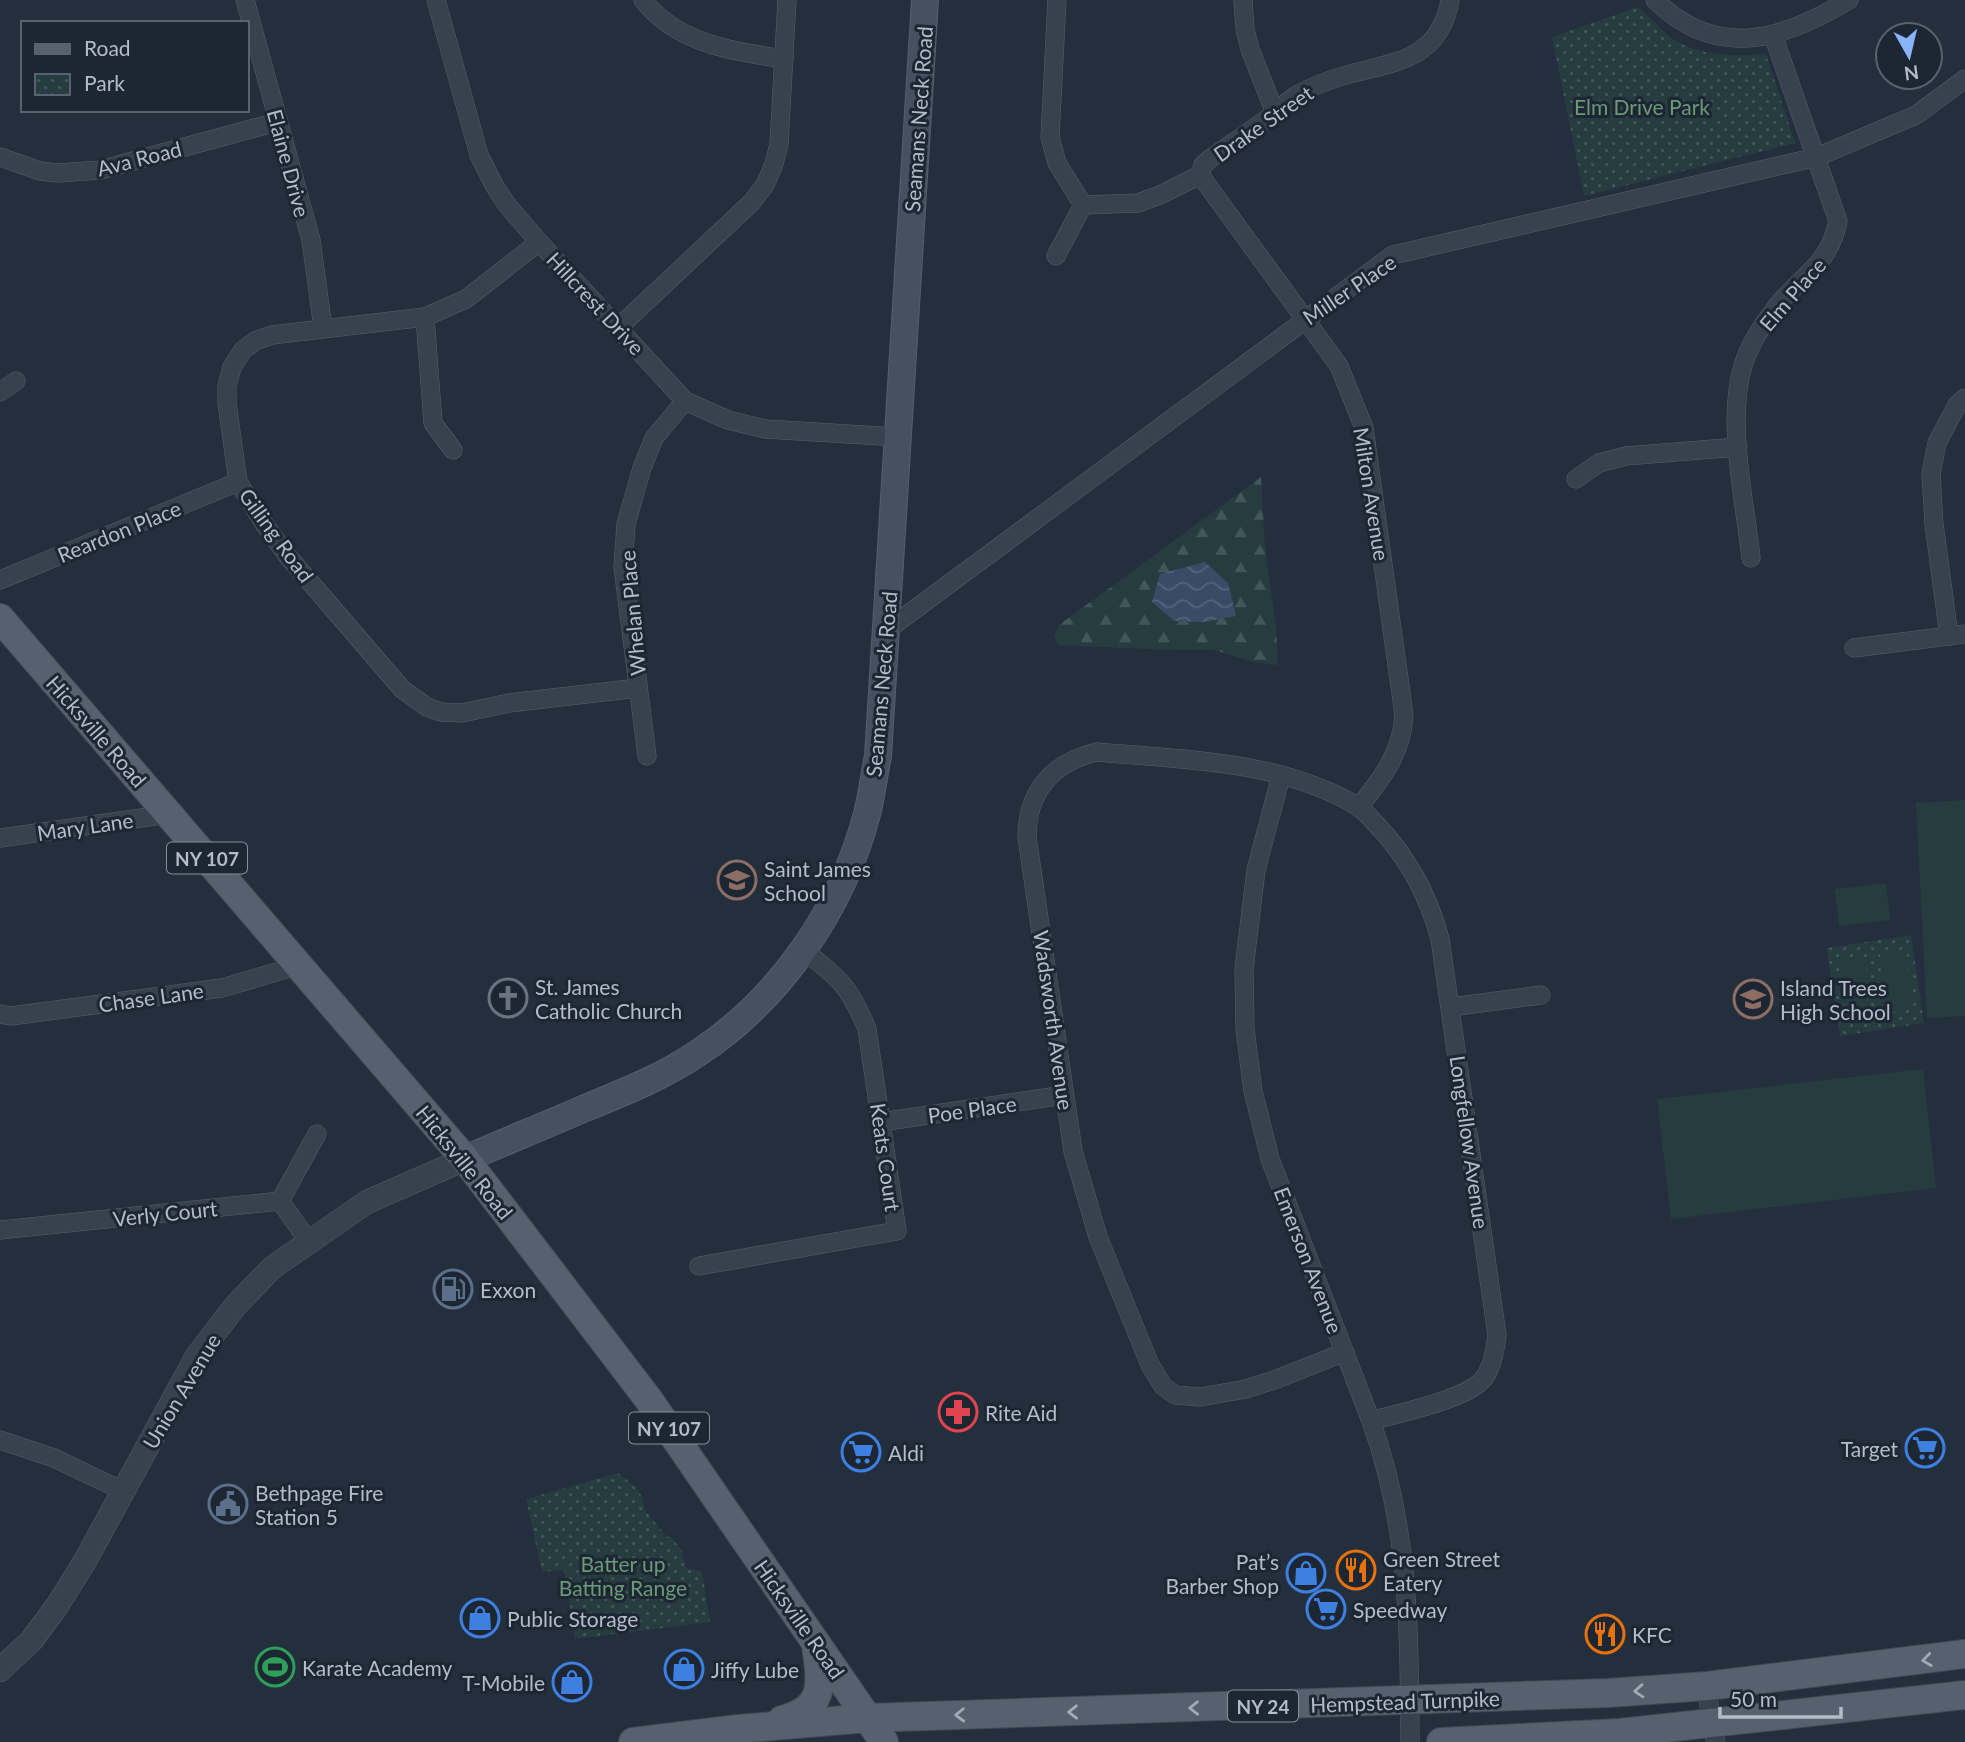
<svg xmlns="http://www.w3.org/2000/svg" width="1965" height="1742" font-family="Lato,sans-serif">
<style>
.forest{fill:url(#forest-firs)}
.park{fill:url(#park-dots)}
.pitch{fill:#263c3f}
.water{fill:url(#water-waves)}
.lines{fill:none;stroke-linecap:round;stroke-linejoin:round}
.minor-casing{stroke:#565f6c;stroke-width:19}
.tertiary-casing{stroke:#565f6c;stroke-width:24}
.secondary-casing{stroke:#565f6c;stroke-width:28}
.primary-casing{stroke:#414a57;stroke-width:30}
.minor{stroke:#38414e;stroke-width:18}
.tertiary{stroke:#38414e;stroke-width:23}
.secondary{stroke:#465061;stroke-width:26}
.primary{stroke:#56606e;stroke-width:28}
.oneway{stroke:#a1aab7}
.labels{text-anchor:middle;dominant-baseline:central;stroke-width:6;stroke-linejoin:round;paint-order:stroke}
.shield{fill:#1d2633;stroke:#878f9c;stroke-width:2}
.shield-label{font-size:19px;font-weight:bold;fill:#b4bcc9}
.park-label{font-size:21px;fill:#6b9a76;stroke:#1d2633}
.street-label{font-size:21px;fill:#b4bcc9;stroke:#1d2633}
.poi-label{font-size:21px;fill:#b4bcc9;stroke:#1d2633;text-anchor:start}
</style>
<defs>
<pattern id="forest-firs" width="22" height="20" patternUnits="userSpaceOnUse" patternTransform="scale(1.75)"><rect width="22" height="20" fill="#263c3f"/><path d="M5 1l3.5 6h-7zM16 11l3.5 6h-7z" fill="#435659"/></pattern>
<pattern id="park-dots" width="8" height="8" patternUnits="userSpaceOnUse" patternTransform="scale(1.75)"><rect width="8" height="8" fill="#263c3f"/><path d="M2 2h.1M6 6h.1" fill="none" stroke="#435659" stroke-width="1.8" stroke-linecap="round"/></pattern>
<pattern id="water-waves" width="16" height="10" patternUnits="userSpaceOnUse" patternTransform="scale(1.75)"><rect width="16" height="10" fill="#394c67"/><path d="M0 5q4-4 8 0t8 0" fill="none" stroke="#53647b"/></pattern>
</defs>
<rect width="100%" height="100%" fill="#242f3e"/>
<path class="forest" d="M 1261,477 L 1265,549 L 1276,627 L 1278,665 L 1253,662 L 1214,650 L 1174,650 L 1058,645 L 1054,636 L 1059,625 Z"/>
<g class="park">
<path d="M 1638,7 C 1649,16 1659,28 1670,37 C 1696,56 1735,57 1766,54 L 1795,143 L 1584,196 L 1552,37 Z"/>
<path d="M 1911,935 L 1924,1023 L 1840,1036 L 1827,948 Z"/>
<path d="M 618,1473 L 636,1487 L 643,1499 L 645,1510 L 666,1536 L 672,1538 L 682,1551 L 686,1568 L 702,1572 L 710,1622 L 575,1639 L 564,1570 L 542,1572 L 526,1499 Z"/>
</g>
<g class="pitch">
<path d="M 1965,800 L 1965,1016 L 1927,1018 L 1916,803 Z"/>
<path d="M 1886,883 L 1890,920 L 1839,926 L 1835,889 Z"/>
<path d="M 1906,952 L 1914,1009 L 1887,1013 L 1880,955 Z"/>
<path d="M 1865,957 L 1872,1015 L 1846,1018 L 1838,961 Z"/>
<path d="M 1923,1069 L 1936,1188 L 1671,1219 L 1657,1099 Z"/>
</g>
<path class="water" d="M 1205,562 L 1228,583 L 1236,616 L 1204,622 L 1174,621 L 1152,602 L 1160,574 Z"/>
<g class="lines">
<defs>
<g id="minor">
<path d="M 245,0 L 311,240 L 323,328"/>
<path d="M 436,0 L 479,155 L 494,185 L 507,205 L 539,242 L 685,401 L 728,420 L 765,429 L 898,437"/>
<path d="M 643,0 C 677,44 733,51 784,59"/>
<path d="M 1057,0 L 1050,137 L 1057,163 L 1083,205"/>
<path d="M 1243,0 L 1245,29 L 1250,49 L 1275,113"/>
<path d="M 1655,0 C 1717,61 1783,40 1849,0"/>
<path d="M 0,157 L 40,171 L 58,173 L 100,170 L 277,122"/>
<path d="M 1200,175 L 1339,366 L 1364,428 L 1404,715 C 1402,753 1382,778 1359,807"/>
<path d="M 1083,205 L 1138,203 L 1160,195 L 1200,175 L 1203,165 L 1211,158 C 1231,144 1252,130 1272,115 C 1280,109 1288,100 1297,95 C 1312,86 1329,80 1346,75 C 1394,62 1440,60 1450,0"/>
<path d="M 539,242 L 466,299 L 425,317 L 272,335 L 255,341 L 243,350 L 232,367 L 227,386 L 227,403 L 238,482 L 265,525 L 286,554 L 402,689 L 427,707 L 441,712 L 462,713 L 509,703 L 638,688"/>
<path d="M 1056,256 L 1083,205"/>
<path d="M 425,317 L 433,423 L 453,450"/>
<path d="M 619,327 L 752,202 L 765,185 L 774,164 L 779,144 L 787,0"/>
<path d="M 0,392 L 16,381"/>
<path d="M 1576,479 L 1599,463 L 1626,456 L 1738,447"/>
<path d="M 1751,558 C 1745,501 1726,421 1743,366 C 1749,345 1761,327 1774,310 C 1799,275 1828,269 1838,221 L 1773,35"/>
<path d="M 0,580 L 238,482"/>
<path d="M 887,630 L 1393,255 L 1817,157 L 1916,115 L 1965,79"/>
<path d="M 1949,636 L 1934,524 L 1931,474 L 1937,443 L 1957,405 L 1965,398"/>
<path d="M 1854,648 L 1965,634"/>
<path d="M 647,756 L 623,567 L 626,524 L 642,468 L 654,438 L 685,401"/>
<path d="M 1281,776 L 1256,870 L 1244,969 L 1245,1029 L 1253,1091 L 1270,1159 L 1371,1421 C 1410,1529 1409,1630 1410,1742"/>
<path d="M 0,838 L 169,814"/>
<path d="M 1451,1007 L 1541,995"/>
<path d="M 0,1014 L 11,1016 L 222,988 L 300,965"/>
<path d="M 881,1122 L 1064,1095"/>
<path d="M 280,1201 L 317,1134"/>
<path d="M 0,1230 L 280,1201 L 309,1242"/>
<path d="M 699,1266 L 897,1231 L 867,1029 C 849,985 839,978 803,950"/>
<path d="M 1345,1352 L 1277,1379 L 1246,1389 L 1200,1397 L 1175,1395 L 1163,1386 L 1150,1365 L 1098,1237 L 1073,1151 L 1027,837 C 1027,791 1053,762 1097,752 C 1184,760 1279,760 1357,806 C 1364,810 1370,818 1376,824 C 1408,857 1428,894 1440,939 L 1497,1335 C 1495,1350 1493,1365 1484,1378 C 1469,1399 1398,1413 1371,1421"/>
<path d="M 0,1440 L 54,1458 L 123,1491"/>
<path d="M 1707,1686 L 1711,1724 L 1716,1742"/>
</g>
<path id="tertiary" d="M 0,1670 L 31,1641 L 57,1606 L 85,1561 L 197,1356 L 236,1305 L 273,1267 L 367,1202 L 465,1159"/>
<path id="secondary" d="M 465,1159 C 504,1142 544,1126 583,1109 C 622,1093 663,1077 698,1053 C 780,999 842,909 867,814 C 872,795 874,775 878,756 L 925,0"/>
<g id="primary">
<path d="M 0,618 L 465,1159 L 649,1400 L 884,1742"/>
<path d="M 782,1720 C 827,1708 821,1683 816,1645"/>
<path d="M 633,1742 L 738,1729 L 868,1718 L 1608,1693 L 1707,1686 L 1965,1654"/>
<path d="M 1441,1742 L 1620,1733 L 1965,1695"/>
</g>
</defs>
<use href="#minor" class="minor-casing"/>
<use href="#tertiary" class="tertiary-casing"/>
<use href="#secondary" class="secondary-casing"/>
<use href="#primary" class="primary-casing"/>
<use href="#minor" class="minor"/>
<use href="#tertiary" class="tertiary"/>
<use href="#secondary" class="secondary"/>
<use href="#primary" class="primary"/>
</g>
<defs><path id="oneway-chevron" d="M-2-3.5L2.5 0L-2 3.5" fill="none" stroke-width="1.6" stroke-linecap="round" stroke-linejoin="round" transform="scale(1.75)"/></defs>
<g class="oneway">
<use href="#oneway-chevron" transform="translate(1927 1660) rotate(172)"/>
<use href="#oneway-chevron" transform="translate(1639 1691) rotate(176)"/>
<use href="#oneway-chevron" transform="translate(1194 1708) rotate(179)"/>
<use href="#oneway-chevron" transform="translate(1073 1712) rotate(179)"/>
<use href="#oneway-chevron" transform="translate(960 1715) rotate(178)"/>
</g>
<defs>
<symbol id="school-ring" viewBox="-11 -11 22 22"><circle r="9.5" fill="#1d2633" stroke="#8d6e63" stroke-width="1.5"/><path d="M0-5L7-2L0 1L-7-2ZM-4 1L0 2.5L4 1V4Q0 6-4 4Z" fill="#8d6e63"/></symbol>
<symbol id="church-ring" viewBox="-11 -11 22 22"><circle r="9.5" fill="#1d2633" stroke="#6b7280" stroke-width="1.5"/><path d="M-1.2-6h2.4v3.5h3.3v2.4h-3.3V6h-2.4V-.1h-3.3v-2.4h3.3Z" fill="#6b7280"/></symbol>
<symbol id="fuel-ring" viewBox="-11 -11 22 22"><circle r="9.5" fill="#1d2633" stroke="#5c6f8a" stroke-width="1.5"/><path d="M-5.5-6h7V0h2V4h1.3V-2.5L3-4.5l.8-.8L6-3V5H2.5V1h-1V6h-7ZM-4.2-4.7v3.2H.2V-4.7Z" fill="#5c6f8a"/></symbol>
<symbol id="pharmacy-ring" viewBox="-11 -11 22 22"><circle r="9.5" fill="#1d2633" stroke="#e0444e" stroke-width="1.5"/><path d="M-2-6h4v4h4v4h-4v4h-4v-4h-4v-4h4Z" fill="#e0444e"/></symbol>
<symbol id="supermarket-ring" viewBox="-11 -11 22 22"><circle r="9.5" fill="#1d2633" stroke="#3f7fe0" stroke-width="1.5"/><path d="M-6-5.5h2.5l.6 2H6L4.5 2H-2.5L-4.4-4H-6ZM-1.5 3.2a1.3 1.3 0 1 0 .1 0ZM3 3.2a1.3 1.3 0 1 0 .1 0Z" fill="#3f7fe0"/></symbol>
<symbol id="civic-ring" viewBox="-11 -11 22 22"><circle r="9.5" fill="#1d2633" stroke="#5c6f8a" stroke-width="1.5"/><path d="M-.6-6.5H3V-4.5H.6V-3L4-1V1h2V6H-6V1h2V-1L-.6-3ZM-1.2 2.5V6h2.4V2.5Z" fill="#5c6f8a"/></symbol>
<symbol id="restaurant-ring" viewBox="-11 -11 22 22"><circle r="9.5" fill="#1d2633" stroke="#e8710a" stroke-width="1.5"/><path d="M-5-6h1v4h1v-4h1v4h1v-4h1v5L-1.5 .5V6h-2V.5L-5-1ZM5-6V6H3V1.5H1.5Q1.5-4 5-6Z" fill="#e8710a"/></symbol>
<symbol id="shop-ring" viewBox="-11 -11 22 22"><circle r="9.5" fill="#1d2633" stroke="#3f7fe0" stroke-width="1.5"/><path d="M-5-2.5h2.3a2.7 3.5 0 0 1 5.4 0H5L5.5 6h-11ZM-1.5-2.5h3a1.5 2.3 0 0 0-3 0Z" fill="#3f7fe0"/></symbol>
<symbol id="stadium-ring" viewBox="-11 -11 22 22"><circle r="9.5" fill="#1d2633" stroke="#2e9e5b" stroke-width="1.5"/><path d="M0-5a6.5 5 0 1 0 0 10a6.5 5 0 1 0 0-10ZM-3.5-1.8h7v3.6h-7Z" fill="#2e9e5b"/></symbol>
</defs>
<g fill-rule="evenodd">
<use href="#school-ring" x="715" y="858" width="44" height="44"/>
<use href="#church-ring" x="486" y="976" width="44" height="44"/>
<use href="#school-ring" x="1731" y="977" width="44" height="44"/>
<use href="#fuel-ring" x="431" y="1267" width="44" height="44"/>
<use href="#pharmacy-ring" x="936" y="1390" width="44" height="44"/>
<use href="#supermarket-ring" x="1903" y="1426" width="44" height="44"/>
<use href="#supermarket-ring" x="839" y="1430" width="44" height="44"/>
<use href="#civic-ring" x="206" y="1482" width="44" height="44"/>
<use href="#restaurant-ring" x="1334" y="1548" width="44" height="44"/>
<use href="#shop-ring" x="1284" y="1551" width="44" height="44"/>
<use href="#supermarket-ring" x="1304" y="1587" width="44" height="44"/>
<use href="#shop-ring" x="458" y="1596" width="44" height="44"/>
<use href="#restaurant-ring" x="1583" y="1612" width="44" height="44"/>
<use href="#stadium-ring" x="253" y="1645" width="44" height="44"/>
<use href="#shop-ring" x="662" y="1647" width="44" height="44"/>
<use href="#shop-ring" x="550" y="1660" width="44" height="44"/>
</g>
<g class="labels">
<g class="shield">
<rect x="167" y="842.5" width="80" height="31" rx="5"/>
<rect x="629" y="1412.5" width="80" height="31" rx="5"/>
<rect x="1228" y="1690.5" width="70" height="31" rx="5"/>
</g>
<g class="shield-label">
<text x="207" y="858">NY 107</text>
<text x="669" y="1428">NY 107</text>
<text x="1263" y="1706">NY 24</text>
</g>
<g class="park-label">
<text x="1642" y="106">Elm Drive Park</text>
<text x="623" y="1563">Batter up<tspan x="623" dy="24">Batting Range</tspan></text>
</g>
<g class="street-label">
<text transform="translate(918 119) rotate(-86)">Seamans Neck Road</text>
<text transform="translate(1263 123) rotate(-35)">Drake Street</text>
<text transform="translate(139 158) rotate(-14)">Ava Road</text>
<text transform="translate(289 163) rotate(75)">Elaine Drive</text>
<text transform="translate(1349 289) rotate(-34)">Miller Place</text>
<text transform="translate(1792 294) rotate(-49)">Elm Place</text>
<text transform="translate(596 303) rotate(47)">Hillcrest Drive</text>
<text transform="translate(1372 494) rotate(81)">Milton Avenue</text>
<text transform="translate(119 531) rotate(-22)">Reardon Place</text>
<text transform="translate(277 535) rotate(54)">Gilling Road</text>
<text transform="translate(632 613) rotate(-95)">Whelan Place</text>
<text transform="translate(881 684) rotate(-85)">Seamans Neck Road</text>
<text transform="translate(97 731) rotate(49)">Hicksville Road</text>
<text transform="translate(85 826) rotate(-8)">Mary Lane</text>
<text transform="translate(151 997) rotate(-8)">Chase Lane</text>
<text transform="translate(1054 1020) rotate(82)">Wadsworth Avenue</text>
<text transform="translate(972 1109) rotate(-8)">Poe Place</text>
<text transform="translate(1470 1142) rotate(82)">Longfellow Avenue</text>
<text transform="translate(886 1157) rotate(82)">Keats Court</text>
<text transform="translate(465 1162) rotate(51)">Hicksville Road</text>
<text transform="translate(165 1213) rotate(-6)">Verly Court</text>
<text transform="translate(1309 1260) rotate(69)">Emerson Avenue</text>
<text transform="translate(181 1391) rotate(-59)">Union Avenue</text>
<text transform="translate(800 1619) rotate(55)">Hicksville Road</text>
<text transform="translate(1405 1701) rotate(-2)">Hempstead Turnpike</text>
</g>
<g class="poi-label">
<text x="764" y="868">Saint James<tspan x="764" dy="24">School</tspan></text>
<text x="535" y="986">St. James<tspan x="535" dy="24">Catholic Church</tspan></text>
<text x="1780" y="987">Island Trees<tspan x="1780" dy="24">High School</tspan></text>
<text x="480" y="1289">Exxon</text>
<text x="985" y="1412">Rite Aid</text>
<text x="1898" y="1448" text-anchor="end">Target</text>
<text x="888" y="1452">Aldi</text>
<text x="255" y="1492">Bethpage Fire<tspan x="255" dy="24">Station 5</tspan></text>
<text x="1383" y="1558">Green Street<tspan x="1383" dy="24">Eatery</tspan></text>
<text x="1279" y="1561" text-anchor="end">Pat’s<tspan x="1279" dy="24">Barber Shop</tspan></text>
<text x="1353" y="1609">Speedway</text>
<text x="507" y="1618">Public Storage</text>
<text x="1632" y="1634">KFC</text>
<text x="302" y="1667">Karate Academy</text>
<text x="711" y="1669">Jiffy Lube</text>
<text x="545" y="1682" text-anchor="end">T-Mobile</text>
</g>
</g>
<rect x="21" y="21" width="228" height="91" fill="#1d2633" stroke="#59626f" stroke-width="2"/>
<rect x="35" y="44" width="35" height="10" fill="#56606e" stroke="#59626f" stroke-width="2"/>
<text x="84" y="56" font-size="21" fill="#b4bcc9">Road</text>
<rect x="35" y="74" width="35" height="21" fill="url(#park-dots)" stroke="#59626f" stroke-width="2"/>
<text x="84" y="91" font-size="21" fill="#b4bcc9">Park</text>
<g transform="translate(1909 56) rotate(172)"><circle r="33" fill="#1d2633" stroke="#59626f" stroke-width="2"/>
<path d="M0-5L12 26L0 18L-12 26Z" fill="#8ab4f8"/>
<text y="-10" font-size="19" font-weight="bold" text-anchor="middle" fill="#b4bcc9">N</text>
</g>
<path d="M1720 1707v10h121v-10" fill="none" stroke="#b4bcc9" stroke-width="3.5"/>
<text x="1730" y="1707" font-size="21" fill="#b4bcc9" stroke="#1d2633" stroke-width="5" paint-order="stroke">50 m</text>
</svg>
